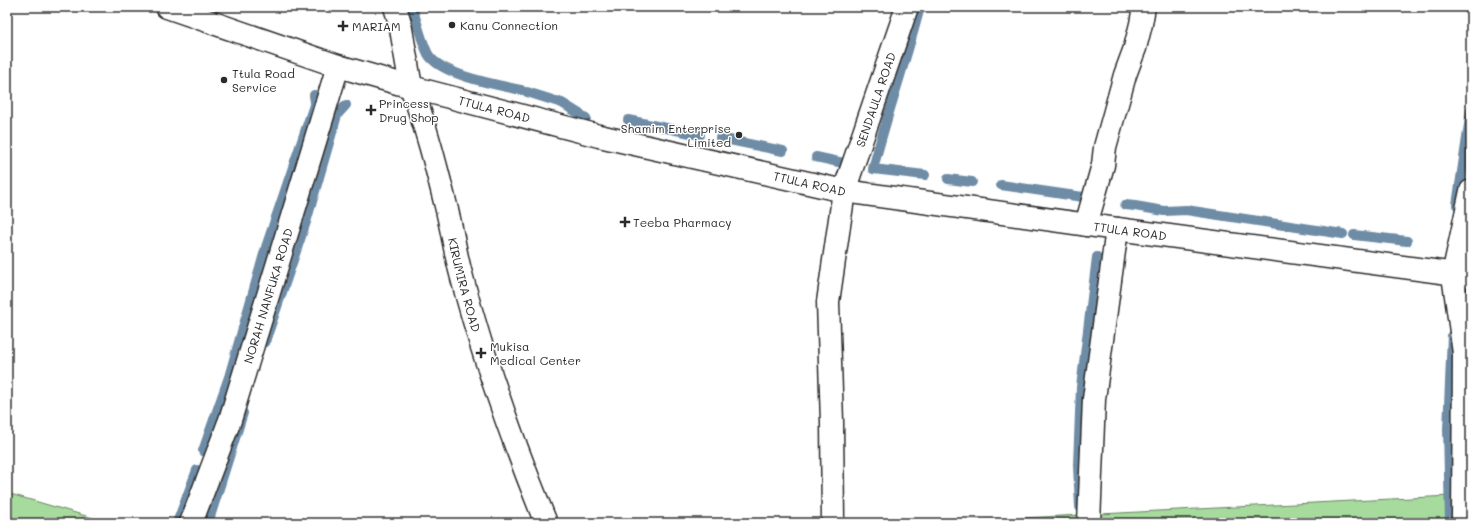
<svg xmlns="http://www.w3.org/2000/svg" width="1478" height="530" font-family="Mali,sans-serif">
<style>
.green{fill:#a7db9d;stroke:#698364}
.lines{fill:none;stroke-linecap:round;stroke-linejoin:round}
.stream{stroke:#6e8ca5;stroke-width:10}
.street-casing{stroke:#2b2b2b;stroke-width:25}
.secondary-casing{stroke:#2b2b2b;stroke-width:25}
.street{stroke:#fff;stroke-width:22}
.secondary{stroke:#fff;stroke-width:22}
.poi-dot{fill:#2b2b2b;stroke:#fff;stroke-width:1.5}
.labels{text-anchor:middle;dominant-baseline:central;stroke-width:3;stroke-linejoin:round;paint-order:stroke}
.poi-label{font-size:12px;fill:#2b2b2b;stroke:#fff;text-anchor:start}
.street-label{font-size:12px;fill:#2b2b2b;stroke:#fff}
</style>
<rect width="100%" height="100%" fill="#fff"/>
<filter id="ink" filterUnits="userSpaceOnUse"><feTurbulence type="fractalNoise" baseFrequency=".025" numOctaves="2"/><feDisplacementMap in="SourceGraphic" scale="8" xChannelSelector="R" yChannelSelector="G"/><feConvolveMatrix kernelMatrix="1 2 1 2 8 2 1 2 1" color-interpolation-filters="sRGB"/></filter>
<g filter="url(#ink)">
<g class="green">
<path d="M 7,493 L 110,523 L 7,523 Z"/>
<path d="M 1469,495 L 1471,523 L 925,523 Z"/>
</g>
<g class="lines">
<g class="stream">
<path d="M 412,7 C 417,22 421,40 428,54 C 440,75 498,85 521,90"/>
<path d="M 920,7 C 906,61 887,114 873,169 L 925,175"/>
<path d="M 527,92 L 562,103 L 586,118"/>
<path d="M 628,120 L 700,135"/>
<path d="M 720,138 L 783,151"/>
<path d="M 816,157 L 848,164"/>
<path d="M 948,179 L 972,182"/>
<path d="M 1001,185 L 1083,197"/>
<path d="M 1125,205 L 1135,206 L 1164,211 L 1186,210 L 1343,234"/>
<path d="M 1457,205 L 1471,111"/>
<path d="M 1354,235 L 1407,241"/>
<path d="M 265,342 L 306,222 L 337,115 L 346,105"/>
<path d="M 203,451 L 229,377 L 266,247 L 315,102 L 314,95"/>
<path d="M 1080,507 L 1078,465 L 1081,387 L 1097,257"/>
<path d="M 177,523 L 197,470"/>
<path d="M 208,523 L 243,413"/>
<path d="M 1450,523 L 1448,429 L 1452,335"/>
</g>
<defs>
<g id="street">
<path id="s1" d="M 167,7 L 338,66 L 411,87 L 599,136 L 844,191 L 1117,229 L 1471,276"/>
<path id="s2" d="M 411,87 C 426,126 436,166 446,206 C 452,229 455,252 461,274 C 483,359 513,442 546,523"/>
<path d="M 1086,225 L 1103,165 L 1105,147 L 1125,75 L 1135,48 L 1141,24 L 1144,7"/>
<path id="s3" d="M 191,523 L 230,420 L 338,66"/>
<path id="s4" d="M 833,523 L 832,422 L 828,302 L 844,191 L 907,7"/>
<path d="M 1089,523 L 1094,399 L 1117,229"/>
<path d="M 1463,523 L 1464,353 L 1453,275 L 1471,191"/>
</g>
<path id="secondary" d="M 395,7 L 400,23 L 411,87"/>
</defs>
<use href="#street" class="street-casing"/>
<use href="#secondary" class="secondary-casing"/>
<use href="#street" class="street"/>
<use href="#secondary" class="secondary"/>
</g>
</g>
<g class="poi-dot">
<circle cx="452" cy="25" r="4"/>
<path d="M341 20h4v4h4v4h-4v4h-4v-4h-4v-4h4z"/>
<circle cx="224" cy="80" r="4"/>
<path d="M369 104h4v4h4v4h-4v4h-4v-4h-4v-4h4z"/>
<circle cx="739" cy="135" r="4"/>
<path d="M623 216h4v4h4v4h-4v4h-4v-4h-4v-4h4z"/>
<path d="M479 347h4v4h4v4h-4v4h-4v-4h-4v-4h4z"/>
</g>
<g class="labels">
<g class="poi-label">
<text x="460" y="25">Kanu Connection</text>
<text x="352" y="26">MARIAM</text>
<text x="232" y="73">Ttula Road<tspan x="232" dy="14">Service</tspan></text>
<text x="379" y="103">Princess<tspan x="379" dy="14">Drug Shop</tspan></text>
<text x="731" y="128" text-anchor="end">Shamim Enterprise<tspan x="731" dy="14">Limited</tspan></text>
<text x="633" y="222">Teeba Pharmacy</text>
<text x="490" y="346">Mukisa<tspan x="490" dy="14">Medical Center</tspan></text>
</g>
<g class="street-label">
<text stroke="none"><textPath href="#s4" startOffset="430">SENDAULA ROAD</textPath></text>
<text stroke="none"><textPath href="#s1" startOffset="343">TTULA ROAD</textPath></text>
<text stroke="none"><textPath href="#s1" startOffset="667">TTULA ROAD</textPath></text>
<text stroke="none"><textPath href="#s1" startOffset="991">TTULA ROAD</textPath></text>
<text stroke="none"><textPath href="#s2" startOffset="205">KIRUMIRA ROAD</textPath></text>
<text stroke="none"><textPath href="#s3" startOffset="240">NORAH NANFUKA ROAD</textPath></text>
</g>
</g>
<rect width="1478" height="530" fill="none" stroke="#fff" stroke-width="24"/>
<rect x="12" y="12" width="1454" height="506" fill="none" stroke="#2b2b2b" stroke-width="1.5" filter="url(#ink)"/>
</svg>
